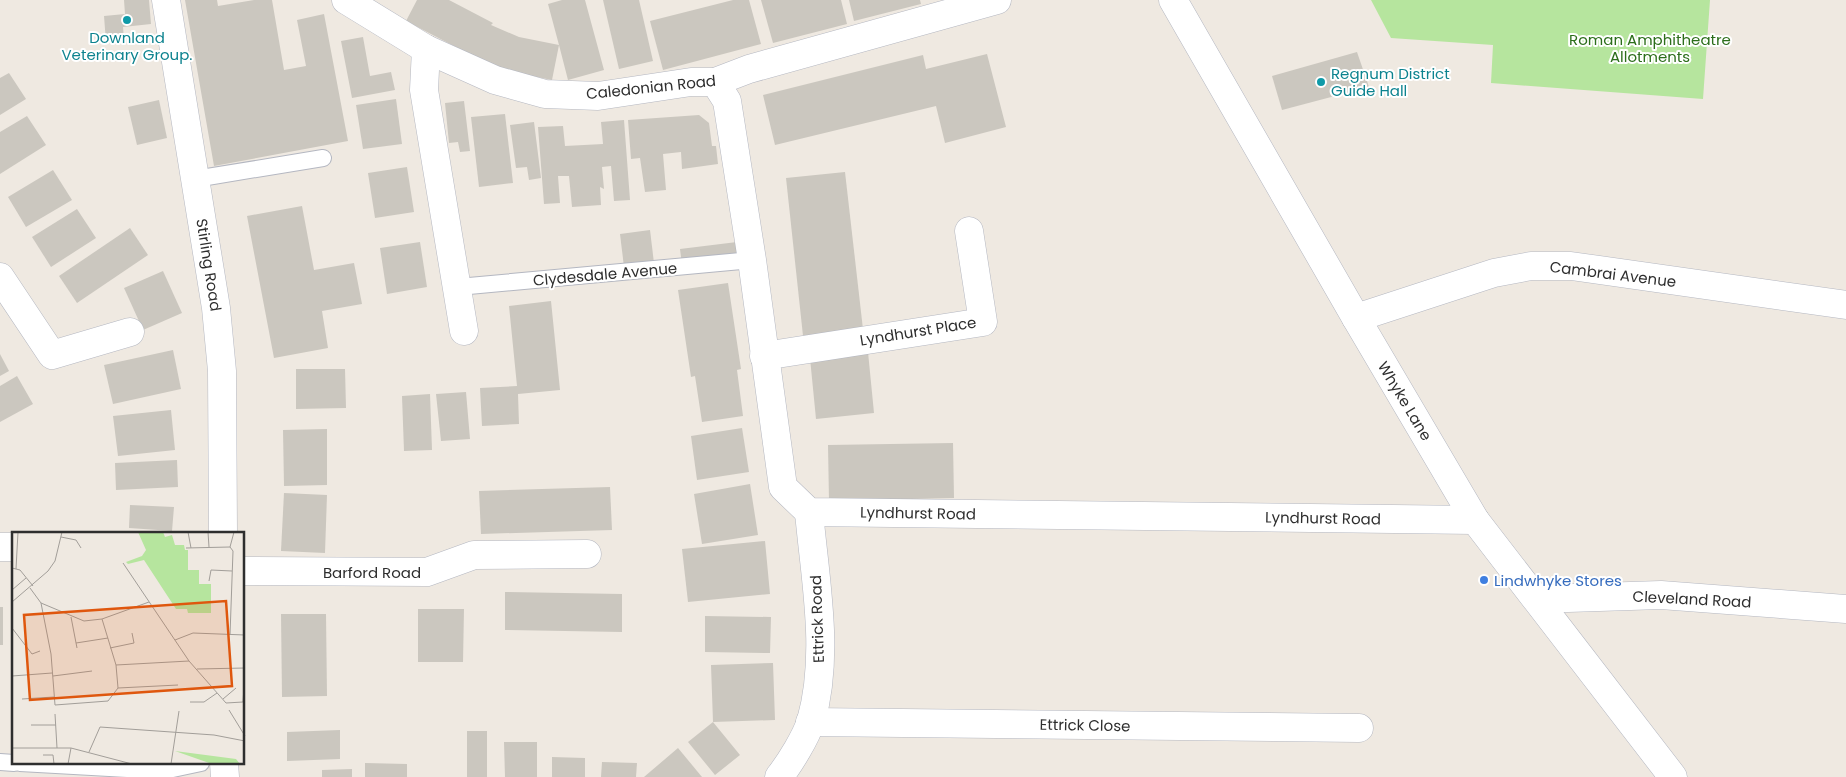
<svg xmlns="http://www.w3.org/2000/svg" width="1846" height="777" font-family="Poppins,sans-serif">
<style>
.green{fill:#b6e59e}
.building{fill:#cbc7bf}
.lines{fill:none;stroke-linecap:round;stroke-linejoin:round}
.service-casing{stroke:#b4b7c1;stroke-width:18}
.minor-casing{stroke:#b4b7c1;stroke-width:29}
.service{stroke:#fff;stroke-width:16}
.minor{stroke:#fff;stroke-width:28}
.culture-dot{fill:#0f9aa8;stroke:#fff;stroke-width:2}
.shop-dot{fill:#3f7fe0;stroke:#fff;stroke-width:2}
.labels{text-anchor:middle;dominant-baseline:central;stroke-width:4;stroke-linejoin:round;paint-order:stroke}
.culture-label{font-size:15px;fill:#0d838f;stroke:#fff}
.park-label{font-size:15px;fill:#2c6e1b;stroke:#fff}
.street-label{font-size:15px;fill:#2e2e2e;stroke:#fff}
.shop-label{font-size:15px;fill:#366cbe;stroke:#fff;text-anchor:start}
.inset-road{fill:none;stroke:#a29e99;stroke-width:1}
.view{fill:#df570e;fill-opacity:0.15;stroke:#df570e;stroke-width:2.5}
.inset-edge{fill:none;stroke:#2e2e2e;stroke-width:2.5}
</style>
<rect width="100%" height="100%" fill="#efe9e1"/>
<path class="green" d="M 1371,0 L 1710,0 L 1703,99 L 1491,83 L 1493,45 L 1391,38 Z"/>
<g class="building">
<path d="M 124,0 L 149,0 L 151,24 L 123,27 L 124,40 L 106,42 L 104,16 L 125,14 Z"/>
<path d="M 185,0 L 217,0 L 218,6 L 254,0 L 272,0 L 284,70 L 306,66 L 297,20 L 324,14 L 348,141 L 214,166 Z"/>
<path d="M 417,0 L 449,0 L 493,23 L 491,25 L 519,37 L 559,45 L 548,4 L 562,0 L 585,0 L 604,70 L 568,80 L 559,45 L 552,80 L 512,72 L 475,57 L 406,21 Z"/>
<path d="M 603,0 L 639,0 L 653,61 L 619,69 Z"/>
<path d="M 733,0 L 749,0 L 761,44 L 663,70 L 650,21 Z"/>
<path d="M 761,0 L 841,0 L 847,24 L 773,43 Z"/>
<path d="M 849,0 L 920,0 L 921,4 L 854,21 Z"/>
<path d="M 363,37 L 370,76 L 391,72 L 395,90 L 352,98 L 341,41 Z"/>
<path d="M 1357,52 L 1369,87 L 1282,110 L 1272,76 Z"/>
<path d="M 987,54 L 1006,127 L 945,143 L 936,106 L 775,145 L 763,95 L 923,55 L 926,69 Z"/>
<path d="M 9,73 L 26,99 L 0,115 L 0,78 Z"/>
<path d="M 396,99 L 402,144 L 363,149 L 356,105 Z"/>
<path d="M 159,100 L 167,138 L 137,145 L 128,107 Z"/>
<path d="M 464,101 L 470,151 L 460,152 L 458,142 L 449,143 L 445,103 Z"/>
<path d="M 505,114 L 513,183 L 479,187 L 471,117 Z"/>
<path d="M 699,115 L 709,123 L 712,146 L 716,146 L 718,164 L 682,169 L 681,152 L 663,154 L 666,190 L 645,192 L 640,158 L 631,159 L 628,120 Z"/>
<path d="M 27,116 L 46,145 L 0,174 L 0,132 Z"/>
<path d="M 624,120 L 630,200 L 614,201 L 611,166 L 602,167 L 604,189 L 600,187 L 601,205 L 572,207 L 569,176 L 558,176 L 560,203 L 544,204 L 538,127 L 563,126 L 565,146 L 603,144 L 601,122 Z"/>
<path d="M 534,122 L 541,178 L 529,180 L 527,167 L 516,168 L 510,125 Z"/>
<path d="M 407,167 L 414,212 L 375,218 L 368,173 Z"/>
<path d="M 53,170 L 72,200 L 26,227 L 8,197 Z"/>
<path d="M 845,172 L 864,338 L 804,345 L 786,178 Z"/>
<path d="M 302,206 L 314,270 L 354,263 L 362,304 L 322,311 L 328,348 L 274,358 L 247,216 Z"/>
<path d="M 77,209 L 96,238 L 51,267 L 32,237 Z"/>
<path d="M 130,228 L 148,255 L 77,303 L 59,276 Z"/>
<path d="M 650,230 L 654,263 L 624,267 L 620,234 Z"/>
<path d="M 420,242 L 427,287 L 387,294 L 380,248 Z"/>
<path d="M 737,242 L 739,257 L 682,265 L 680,249 Z"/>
<path d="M 163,271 L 182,313 L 143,330 L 124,288 Z"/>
<path d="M 728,283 L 741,369 L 737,370 L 743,416 L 702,422 L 695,376 L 691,377 L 678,290 Z"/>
<path d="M 551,301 L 560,390 L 518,394 L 519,424 L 482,426 L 480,388 L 517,386 L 509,306 Z"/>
<path d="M 173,350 L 181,389 L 113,404 L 104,365 Z"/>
<path d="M 868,352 L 874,413 L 816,419 L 810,358 Z"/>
<path d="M 0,354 L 9,371 L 0,376 Z"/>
<path d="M 296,369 L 345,369 L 346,408 L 296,409 Z"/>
<path d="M 17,376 L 33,404 L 0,422 L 0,386 Z"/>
<path d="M 466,392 L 470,439 L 441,441 L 436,394 Z"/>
<path d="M 430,394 L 432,450 L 404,451 L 402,396 Z"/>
<path d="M 171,410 L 175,450 L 118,456 L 113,416 Z"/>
<path d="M 742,428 L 749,472 L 697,480 L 691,436 Z"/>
<path d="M 327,429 L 327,485 L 284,486 L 283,430 Z"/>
<path d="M 953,443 L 954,498 L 829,501 L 828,445 Z"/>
<path d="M 177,460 L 178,487 L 116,490 L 115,463 Z"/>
<path d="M 750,484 L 758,535 L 702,544 L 694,494 Z"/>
<path d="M 610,487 L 612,530 L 481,534 L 479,491 Z"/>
<path d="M 284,493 L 327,495 L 325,553 L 281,551 Z"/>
<path d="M 130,505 L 174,507 L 172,531 L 129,528 Z"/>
<path d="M 765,541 L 770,594 L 688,602 L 682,549 Z"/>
<path d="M 505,592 L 622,594 L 622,632 L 505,630 Z"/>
<rect x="0" y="607" width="3" height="38"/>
<path d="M 418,609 L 464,609 L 463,662 L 418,662 Z"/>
<path d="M 281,614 L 326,614 L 327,696 L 282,697 Z"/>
<path d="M 705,616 L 771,617 L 770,653 L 705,652 Z"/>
<path d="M 773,663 L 775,720 L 713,722 L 740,755 L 715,775 L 688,742 L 713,722 L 711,665 Z"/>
<path d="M 340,730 L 340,759 L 287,761 L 287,732 Z"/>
<rect x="467" y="731" width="20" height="46"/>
<path d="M 504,742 L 537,742 L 537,777 L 505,777 Z"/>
<path d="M 678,748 L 702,777 L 644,777 Z"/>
<path d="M 552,757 L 585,758 L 585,777 L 552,777 Z"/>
<path d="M 602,762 L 637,763 L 636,777 L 601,777 Z"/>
<path d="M 365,763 L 407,764 L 407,777 L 365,777 Z"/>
<path d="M 352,769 L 352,777 L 322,777 L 322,770 Z"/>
</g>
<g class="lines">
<defs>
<g id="service">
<path d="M 195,179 L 323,158"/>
<path d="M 458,287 L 752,260"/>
<path d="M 0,762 L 14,763"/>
<path d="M 20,763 L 163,771 L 201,763"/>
</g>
<g id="minor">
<path d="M 166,0 L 216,308 L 222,371 L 223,533"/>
<path d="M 346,0 L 426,49 L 495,80 L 545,94 L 598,96 L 691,82 L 715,82 L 749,69 L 997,0"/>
<path d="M 1173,0 L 1356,318 L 1475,520 L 1673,777"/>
<path d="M 426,49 L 424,90 L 464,331"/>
<path d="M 715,82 L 727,101 L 752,260 L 783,487 L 809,512 L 1475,520"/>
<path d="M 0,277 L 52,355 L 130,332"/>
<path d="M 1356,318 L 1494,273 L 1531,266 L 1571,266 L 1846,305"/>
<path d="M 764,356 L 983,322 L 969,231"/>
<path d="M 0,547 L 14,547"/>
<path d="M 244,571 L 427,572 L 474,555 L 587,554"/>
<path d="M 1537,599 L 1661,595 L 1846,609"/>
<path d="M 810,722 L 1359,728"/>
<path d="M 224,763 L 225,777"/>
<path d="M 779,777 C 790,763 806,737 811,721 C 830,654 815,580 809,512"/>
</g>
</defs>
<use href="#service" class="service-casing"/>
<use href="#minor" class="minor-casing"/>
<use href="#service" class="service"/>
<use href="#minor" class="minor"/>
</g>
<g class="culture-dot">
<circle cx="127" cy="20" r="5"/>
<circle cx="1321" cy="82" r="5"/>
</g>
<circle class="shop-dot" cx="1484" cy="580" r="5"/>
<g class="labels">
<g class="culture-label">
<text x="127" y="37">Downland<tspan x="127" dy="17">Veterinary Group.</tspan></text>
<text x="1331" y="73" text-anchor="start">Regnum District<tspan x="1331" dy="17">Guide Hall</tspan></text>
</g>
<g class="park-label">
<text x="1650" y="39">Roman Amphitheatre<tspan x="1650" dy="17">Allotments</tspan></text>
</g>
<g class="street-label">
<text transform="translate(651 87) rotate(-6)">Caledonian Road</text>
<text transform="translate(209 265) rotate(81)">Stirling Road</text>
<text transform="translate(605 274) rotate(-5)">Clydesdale Avenue</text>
<text transform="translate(1613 274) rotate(7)">Cambrai Avenue</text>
<text transform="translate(918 331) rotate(-9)">Lyndhurst Place</text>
<text transform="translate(1405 401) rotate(59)">Whyke Lane</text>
<text transform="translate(918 513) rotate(1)">Lyndhurst Road</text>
<text transform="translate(1323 518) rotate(1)">Lyndhurst Road</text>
<text x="372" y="572">Barford Road</text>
<text transform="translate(1692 599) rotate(3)">Cleveland Road</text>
<text transform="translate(817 619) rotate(-92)">Ettrick Road</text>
<text transform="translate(1085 725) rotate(1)">Ettrick Close</text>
</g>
<g class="shop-label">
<text x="1494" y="580">Lindwhyke Stores</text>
</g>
</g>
<g transform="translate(12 532)">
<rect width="232" height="232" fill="#efe9e1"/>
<path d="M 126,0 L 151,0 L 153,5 L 160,3 L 163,13 L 172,13 L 173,18 L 176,18 L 176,38 L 187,38 L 187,52 L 199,52 L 199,81 L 176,81 L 175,77 L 164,77 L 132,28 L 116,32 L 114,30 L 130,24 L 134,18 ZM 163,219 L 224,227 L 228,232 L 200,232 Z" fill="#b6e59e"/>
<path class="inset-road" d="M 176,0 L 179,16M 196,0 L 197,15M 49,5 L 64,8 L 69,16M 218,15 L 222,0M 174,16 L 218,15M 111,31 L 177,129 L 214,171 L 231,170 L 232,155M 0,36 L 8,38 L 21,54M 4,37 L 6,0M 197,49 L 199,38 L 220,39M 18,56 L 29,71 L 39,122 L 43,173 L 96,169 L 106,156 L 104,133M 0,58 L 14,46M 0,70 L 36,39 L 43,29 L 50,0M 29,71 L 72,89 L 90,87 L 137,70M 59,85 L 65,116M 90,87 L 104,133 L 177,129M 0,96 L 20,122 L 28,119M 218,103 L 221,19 L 218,15M 163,108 L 181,101 L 233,103M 64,111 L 96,106M 98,116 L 122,111 L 120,101M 185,137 L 233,136M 0,144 L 40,141M 41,144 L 80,139M 106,156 L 166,153M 10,167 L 42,165M 211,167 L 224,156M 178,170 L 192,170 L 205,161M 217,178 L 233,204M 43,182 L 45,216M 19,193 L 44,193M 0,216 L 59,216 L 120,232M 77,220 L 88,195 L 202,203 L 233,209M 31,223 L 41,223 L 42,232M 56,232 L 59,216M 159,232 L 167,179"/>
<path class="view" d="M 214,69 L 220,154 L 18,168 L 12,83 Z"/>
<rect width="232" height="232" class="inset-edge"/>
</g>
</svg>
